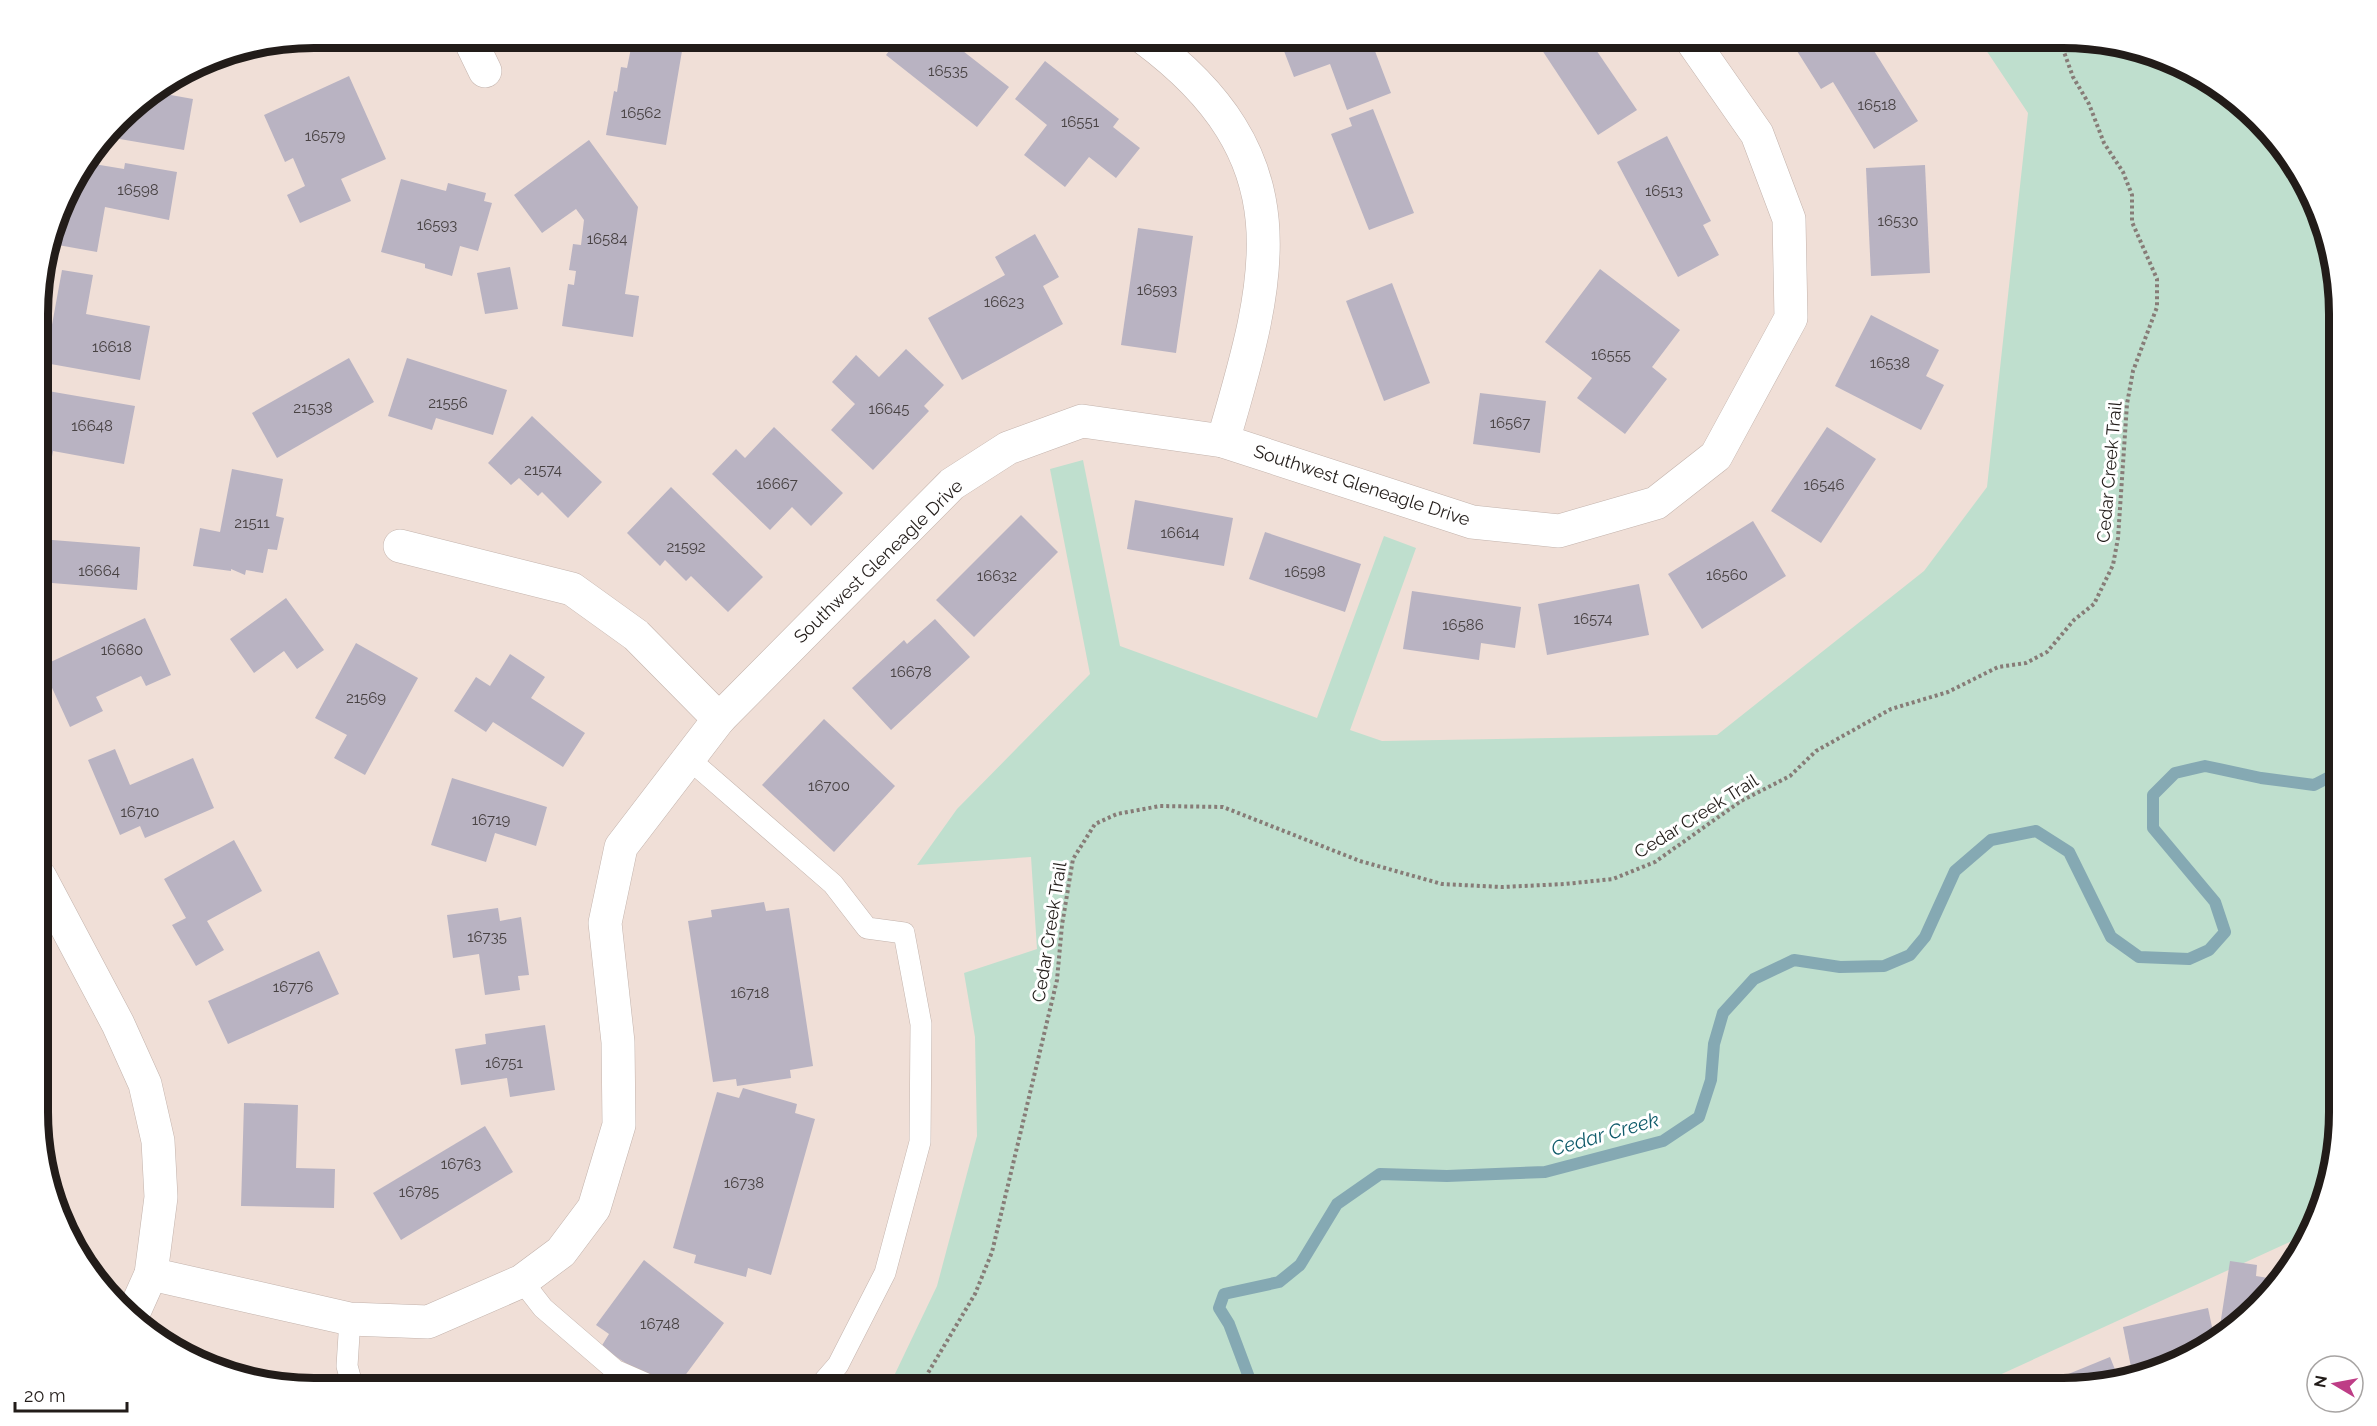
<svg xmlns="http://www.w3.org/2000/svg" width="2377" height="1426" font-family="Raleway,sans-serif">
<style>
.green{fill:#bfdfce}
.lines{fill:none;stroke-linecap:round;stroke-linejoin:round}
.stream{stroke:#85a9b3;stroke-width:12}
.building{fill:#b9b3c2}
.lane-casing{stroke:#c3b3ac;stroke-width:22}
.street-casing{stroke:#c3b3ac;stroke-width:34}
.path{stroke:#877c77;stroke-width:4;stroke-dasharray:3 3;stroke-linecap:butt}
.lane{stroke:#fff;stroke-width:21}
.street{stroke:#fff;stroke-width:33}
.labels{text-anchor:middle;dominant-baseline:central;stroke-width:6;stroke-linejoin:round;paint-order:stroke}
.number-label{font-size:15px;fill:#484243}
.street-label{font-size:18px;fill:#221c19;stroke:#fff}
.water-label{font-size:20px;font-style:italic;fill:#115c6b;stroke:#fff}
.rim{fill:none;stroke:#221c19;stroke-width:8}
</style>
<rect width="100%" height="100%" fill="#f0dfd7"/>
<path class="green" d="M 1978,38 L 2063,38 L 2135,47 L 2202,75 L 2258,118 L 2302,175 L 2339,296 L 2339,1130 L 2307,1234 L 1971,1388 L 885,1388 L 893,1378 L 937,1286 L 977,1136 L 975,1037 L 964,973 L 1037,949 L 1031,857 L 917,865 L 957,809 L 1090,674 L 1050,469 L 1083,460 L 1120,646 L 1317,718 L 1384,536 L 1416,548 L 1350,730 L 1382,741 L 1717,735 L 1924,571 L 1987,487 L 2028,113 Z"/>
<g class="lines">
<path class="stream" d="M 1253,1388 L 1229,1324 L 1219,1308 L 1224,1294 L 1279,1282 L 1300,1265 L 1337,1204 L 1380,1174 L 1447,1176 L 1545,1172 L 1663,1141 L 1699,1117 L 1711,1080 L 1714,1044 L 1723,1013 L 1754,979 L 1794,960 L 1840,967 L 1884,966 L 1910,955 L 1925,937 L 1955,871 L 1991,840 L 2036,831 L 2069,852 L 2111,937 L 2139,957 L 2189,959 L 2209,950 L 2225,932 L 2215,902 L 2153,828 L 2153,795 L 2175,773 L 2205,766 L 2261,778 L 2314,785 L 2339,772"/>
</g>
<g class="building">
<path d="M 314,37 L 340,38 L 338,52 L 285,44 Z"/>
<path d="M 899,38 L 960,38 L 954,44 L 1009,87 L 977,127 L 886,55 Z"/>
<path d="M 1279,38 L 1370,38 L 1391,93 L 1347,110 L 1330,64 L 1294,77 Z"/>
<path d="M 1555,38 L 1588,38 L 1637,110 L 1598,135 L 1540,47 Z"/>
<path d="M 1819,38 L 1866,38 L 1918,121 L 1874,149 L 1833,82 L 1821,89 L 1797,51 Z"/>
<path d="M 632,43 L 682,51 L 666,145 L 606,135 L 614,91 L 617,92 L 621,67 L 627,68 Z"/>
<path d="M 1045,61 L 1119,119 L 1113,127 L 1140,148 L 1116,178 L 1089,157 L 1065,187 L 1024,155 L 1047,125 L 1015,99 Z"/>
<path d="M 349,76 L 386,159 L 341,179 L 351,201 L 300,223 L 287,195 L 305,186 L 293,158 L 285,162 L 264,115 Z"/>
<path d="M 154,92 L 193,99 L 184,150 L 108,137 L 131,106 Z"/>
<path d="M 1373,109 L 1414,213 L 1369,230 L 1331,134 L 1352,126 L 1349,118 Z"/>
<path d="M 1667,136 L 1711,221 L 1703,225 L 1719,255 L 1678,277 L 1617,162 Z"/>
<path d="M 589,140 L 638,207 L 625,294 L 639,296 L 633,337 L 562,326 L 568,284 L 574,285 L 576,271 L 569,270 L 573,244 L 581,245 L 584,220 L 576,209 L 542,233 L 514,195 Z"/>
<path d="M 88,163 L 124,169 L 125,163 L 177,172 L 169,220 L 105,207 L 97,252 L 58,245 L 68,189 Z"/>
<path d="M 1925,165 L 1930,273 L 1871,276 L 1866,168 Z"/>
<path d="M 401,179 L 446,191 L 448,183 L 486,193 L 484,201 L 492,203 L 478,251 L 460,246 L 452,276 L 425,268 L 425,264 L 381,252 Z"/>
<path d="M 1138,228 L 1193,236 L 1176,353 L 1121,345 Z"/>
<path d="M 1035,234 L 1059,277 L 1043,286 L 1063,324 L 962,380 L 928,318 L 1005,275 L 995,257 Z"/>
<path d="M 510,267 L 518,309 L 485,314 L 477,273 Z"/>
<path d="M 1600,269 L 1680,330 L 1652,367 L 1667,379 L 1625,434 L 1577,398 L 1592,378 L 1545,342 Z"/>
<path d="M 62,270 L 93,275 L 86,314 L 150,326 L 140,380 L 45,363 Z"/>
<path d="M 1392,283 L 1430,383 L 1384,401 L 1346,301 Z"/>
<path d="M 1871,315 L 1939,350 L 1926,376 L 1944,385 L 1921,430 L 1835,386 Z"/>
<path d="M 906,349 L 944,385 L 924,406 L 929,411 L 873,470 L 831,430 L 855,404 L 832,382 L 856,355 L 879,377 Z"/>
<path d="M 349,358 L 374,402 L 277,458 L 252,413 Z"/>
<path d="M 407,358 L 507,390 L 493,435 L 436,418 L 432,430 L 388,416 Z"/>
<path d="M 48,391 L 135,406 L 124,464 L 53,451 L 48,480 L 40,478 L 40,430 Z"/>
<path d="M 1480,393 L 1546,401 L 1540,453 L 1473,444 Z"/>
<path d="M 532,416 L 602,482 L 568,518 L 542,492 L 538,496 L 519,478 L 511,485 L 488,463 Z"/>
<path d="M 774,427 L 843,493 L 811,526 L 792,507 L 770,530 L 712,474 L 736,449 L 745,458 Z"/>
<path d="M 1827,427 L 1876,459 L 1821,543 L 1771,511 Z"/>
<path d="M 232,469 L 283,479 L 276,516 L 284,518 L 277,550 L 268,549 L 263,573 L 246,570 L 245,575 L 231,569 L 231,571 L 193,566 L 200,528 L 220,532 Z"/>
<path d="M 671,487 L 763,577 L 728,612 L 691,576 L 686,581 L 665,560 L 660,566 L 627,533 Z"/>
<path d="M 1135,500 L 1233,518 L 1224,566 L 1127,549 Z"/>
<path d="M 1021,515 L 1058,552 L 974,637 L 936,600 Z"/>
<path d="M 1753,521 L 1786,576 L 1702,629 L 1668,574 Z"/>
<path d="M 1265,532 L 1361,564 L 1345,612 L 1249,579 Z"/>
<path d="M 40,539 L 140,547 L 137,590 L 40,582 Z"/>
<path d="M 1639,584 L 1649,635 L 1547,655 L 1538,604 Z"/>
<path d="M 1412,591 L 1521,607 L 1515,648 L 1481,643 L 1479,660 L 1403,649 Z"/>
<path d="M 286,598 L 324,650 L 297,669 L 284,651 L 254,673 L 230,639 Z"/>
<path d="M 145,618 L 171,675 L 146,686 L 141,676 L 96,697 L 103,711 L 70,727 L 42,666 Z"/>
<path d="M 935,619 L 970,657 L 891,730 L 852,688 L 904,640 L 907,644 Z"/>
<path d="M 356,643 L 418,678 L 365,775 L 334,758 L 347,735 L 315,718 Z"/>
<path d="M 510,654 L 545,677 L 531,698 L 585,733 L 563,767 L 493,722 L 486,732 L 454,711 L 476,677 L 490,686 Z"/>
<path d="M 824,719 L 895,786 L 834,852 L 762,785 Z"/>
<path d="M 115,749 L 130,785 L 193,758 L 214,808 L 145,838 L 140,826 L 120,835 L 88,760 Z"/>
<path d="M 452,778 L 547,807 L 536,846 L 495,833 L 486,862 L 431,845 Z"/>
<path d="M 234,840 L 262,891 L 207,921 L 224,950 L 196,966 L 172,925 L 186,918 L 164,879 Z"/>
<path d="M 764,902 L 766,911 L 789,908 L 813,1066 L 790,1070 L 791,1078 L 737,1086 L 736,1079 L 713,1082 L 688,921 L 712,917 L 711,910 Z"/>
<path d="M 498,908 L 500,921 L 521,917 L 529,975 L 518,976 L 520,990 L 485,995 L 479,954 L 453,958 L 447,915 Z"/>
<path d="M 319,951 L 339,994 L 228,1044 L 208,1001 Z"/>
<path d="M 545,1025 L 555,1090 L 510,1097 L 507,1078 L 461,1085 L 455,1049 L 486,1044 L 485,1034 Z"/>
<path d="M 743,1088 L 797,1104 L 795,1113 L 815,1119 L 771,1275 L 748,1268 L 746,1277 L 694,1263 L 696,1255 L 673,1248 L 717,1092 L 739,1098 Z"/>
<path d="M 244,1103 L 298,1105 L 296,1168 L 335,1169 L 334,1208 L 241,1206 Z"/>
<path d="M 485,1126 L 513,1172 L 401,1240 L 373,1193 Z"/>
<path d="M 644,1260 L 724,1323 L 678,1385 L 670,1381 L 664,1388 L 601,1347 L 609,1334 L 596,1325 Z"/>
<path d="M 2230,1261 L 2257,1265 L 2256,1276 L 2280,1280 L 2258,1308 L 2218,1339 Z"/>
<path d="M 2208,1308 L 2215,1341 L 2202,1351 L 2132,1372 L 2123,1327 Z"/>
<path d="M 2110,1357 L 2118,1377 L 2081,1388 L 2034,1388 Z"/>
<path d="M 508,1379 L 511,1388 L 478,1388 Z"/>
</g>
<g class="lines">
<defs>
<g id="lane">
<path d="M 689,759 L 833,884 L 867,928 L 904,933 L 921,1024 L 920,1142 L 885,1273 L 838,1365 L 818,1388"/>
<path d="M 522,1281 L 543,1308 L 615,1370 L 656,1388"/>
<path d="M 350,1319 L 347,1366 L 353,1388"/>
</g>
<g id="street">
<path d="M 469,38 L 485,71"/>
<path d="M 1144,38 C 1304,157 1273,272 1223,441"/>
<path d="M 400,546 L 572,589 L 636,635 L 719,719"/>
<path d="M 40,877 L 118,1024 L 145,1084 L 158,1141 L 161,1197 L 151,1274 L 134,1312"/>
<path d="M 151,1274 L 350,1319 L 428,1322 L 522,1281 L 561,1252 L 594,1208 L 619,1125 L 618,1042 L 605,923 L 621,847 L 719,719 L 952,484 L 1008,448 L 1082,421 L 1223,441 L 1472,522 L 1559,531 L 1656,503 L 1716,456 L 1791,318 L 1789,219 L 1757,134 L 1690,38"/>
</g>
</defs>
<use href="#lane" class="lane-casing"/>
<use href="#street" class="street-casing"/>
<path class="path" d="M 919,1388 L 975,1294 L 992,1252 L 1057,980 L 1062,925 L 1073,859 L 1095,824 L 1117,814 L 1160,806 L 1223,807 L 1360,861 L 1442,884 L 1502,887 L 1565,884 L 1613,879 L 1655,862 L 1741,801 L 1790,776 L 1816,751 L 1891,709 L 1948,692 L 1998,667 L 2026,663 L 2047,652 L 2074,620 L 2094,604 L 2113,565 L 2118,538 L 2127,404 L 2133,371 L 2157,307 L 2157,279 L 2132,222 L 2132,195 L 2123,172 L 2104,143 L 2089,104 L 2073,77 L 2059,38"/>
<use href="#lane" class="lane"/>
<use href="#street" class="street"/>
</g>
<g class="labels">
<g class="number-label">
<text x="948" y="71">16535</text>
<text x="1877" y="105">16518</text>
<text x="641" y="113">16562</text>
<text x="1080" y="122">16551</text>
<text x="325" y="136">16579</text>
<text x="138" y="190">16598</text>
<text x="1664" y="191">16513</text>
<text x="1898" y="221">16530</text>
<text x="437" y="225">16593</text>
<text x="607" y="239">16584</text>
<text x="1157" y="290">16593</text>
<text x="1004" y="302">16623</text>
<text x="112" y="347">16618</text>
<text x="1611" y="355">16555</text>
<text x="1890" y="363">16538</text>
<text x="448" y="403">21556</text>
<text x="313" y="408">21538</text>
<text x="889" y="409">16645</text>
<text x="1510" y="423">16567</text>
<text x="92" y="426">16648</text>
<text x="543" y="470">21574</text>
<text x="777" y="484">16667</text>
<text x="1824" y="485">16546</text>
<text x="252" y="523">21511</text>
<text x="1180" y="533">16614</text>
<text x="686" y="547">21592</text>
<text x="99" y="571">16664</text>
<text x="1305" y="572">16598</text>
<text x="1727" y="575">16560</text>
<text x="997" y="576">16632</text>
<text x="1593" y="619">16574</text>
<text x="1463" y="625">16586</text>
<text x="122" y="650">16680</text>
<text x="911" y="672">16678</text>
<text x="366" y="698">21569</text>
<text x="829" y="786">16700</text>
<text x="140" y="812">16710</text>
<text x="491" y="820">16719</text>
<text x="487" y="937">16735</text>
<text x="293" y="987">16776</text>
<text x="750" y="993">16718</text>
<text x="504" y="1063">16751</text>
<text x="461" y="1164">16763</text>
<text x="744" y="1183">16738</text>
<text x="419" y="1192">16785</text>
<text x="660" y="1324">16748</text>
</g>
<g class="street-label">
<text transform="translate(2109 472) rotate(-85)">Cedar Creek Trail</text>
<text transform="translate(1362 485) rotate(18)">Southwest Gleneagle Drive</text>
<text transform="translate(878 561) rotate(-44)">Southwest Gleneagle Drive</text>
<text transform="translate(1696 816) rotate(-32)">Cedar Creek Trail</text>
<text transform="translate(1049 932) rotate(-81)">Cedar Creek Trail</text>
</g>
<g class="water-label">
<text transform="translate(1605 1134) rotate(-16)">Cedar Creek</text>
</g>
</g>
<path d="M0 0H2377V1426H0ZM314 48H2063A266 266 0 0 1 2329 314V1112A266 266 0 0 1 2063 1378H314A266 266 0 0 1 48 1112V314A266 266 0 0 1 314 48Z" fill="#fff" fill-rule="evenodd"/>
<path class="rim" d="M314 48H2063A266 266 0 0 1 2329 314V1112A266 266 0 0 1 2063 1378H314A266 266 0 0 1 48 1112V314A266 266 0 0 1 314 48Z"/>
<g transform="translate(2335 1384) rotate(280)"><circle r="28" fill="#ffffff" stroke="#a7a4a3" stroke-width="1.5"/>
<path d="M0-4.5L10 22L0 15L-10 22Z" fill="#be3d86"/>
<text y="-9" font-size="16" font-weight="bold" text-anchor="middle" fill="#221c19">N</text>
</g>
<path d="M15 1402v9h112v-9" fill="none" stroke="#221c19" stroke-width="3"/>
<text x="24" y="1402" font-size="18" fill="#221c19" stroke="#ffffff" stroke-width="4.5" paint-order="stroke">20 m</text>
</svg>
